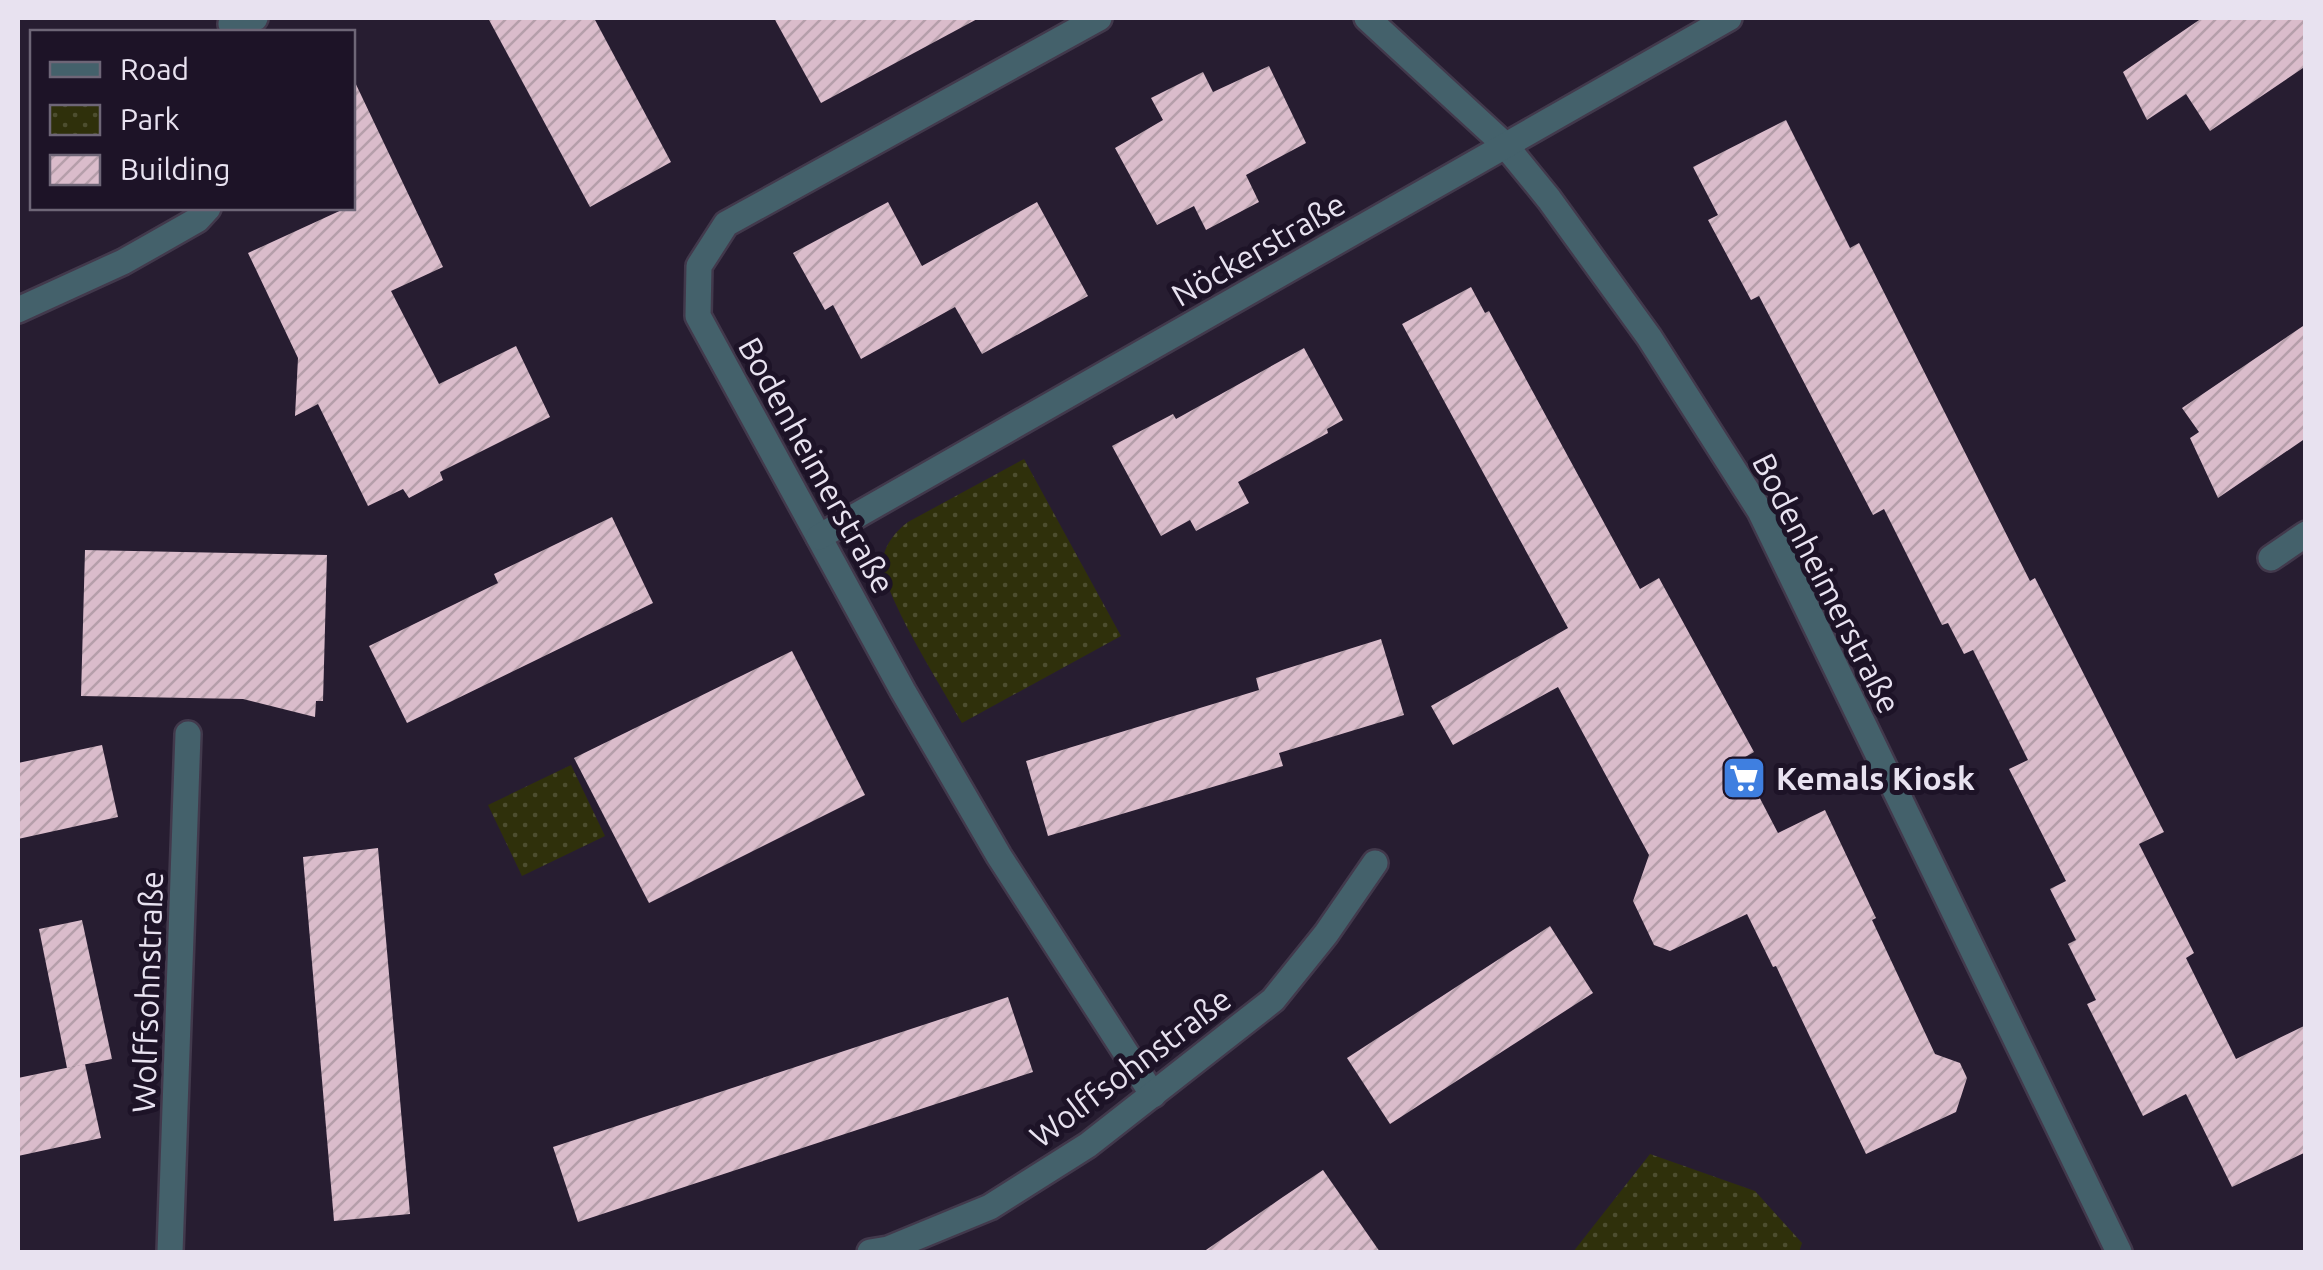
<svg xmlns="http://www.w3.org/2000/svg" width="2323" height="1270" font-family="Ubuntu,sans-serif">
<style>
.park{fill:url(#park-dots)}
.building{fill:url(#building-hatch)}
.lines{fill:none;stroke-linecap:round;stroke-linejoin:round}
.street-casing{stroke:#42394c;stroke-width:30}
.street{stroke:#44616b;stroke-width:25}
.labels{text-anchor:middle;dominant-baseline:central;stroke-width:10;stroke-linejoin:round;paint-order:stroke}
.street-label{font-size:32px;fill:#e8e2f0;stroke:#1d1327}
.poi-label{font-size:32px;font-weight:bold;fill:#e8e2f0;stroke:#1d1327;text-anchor:start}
</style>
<defs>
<pattern id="park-dots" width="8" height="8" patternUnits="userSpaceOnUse" patternTransform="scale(2.5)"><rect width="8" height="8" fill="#2f300b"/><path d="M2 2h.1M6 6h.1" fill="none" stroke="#4d4e2f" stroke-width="1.8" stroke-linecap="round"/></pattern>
<pattern id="building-hatch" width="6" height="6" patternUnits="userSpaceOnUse" patternTransform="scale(2.5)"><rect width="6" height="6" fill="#dabccb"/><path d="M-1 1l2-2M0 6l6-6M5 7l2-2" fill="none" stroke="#b59eaa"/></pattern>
</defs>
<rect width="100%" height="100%" fill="#271d31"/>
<g class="park">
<path d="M 1024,459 L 1121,636 L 962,723 C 945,692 880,591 883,561 C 884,545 896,531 908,522 Z"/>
<path d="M 571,765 L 605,836 L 522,876 L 488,805 Z"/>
<path d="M 1650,1154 L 1755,1191 L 1802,1243 L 1799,1252 L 1573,1252 Z"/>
</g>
<g class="building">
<path d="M 488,18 L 594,18 L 671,162 L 590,207 Z"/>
<path d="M 774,18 L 979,18 L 821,103 Z"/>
<path d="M 2202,18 L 2306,18 L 2306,66 L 2210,131 L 2186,94 L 2147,120 L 2123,72 Z"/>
<path d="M 1269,66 L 1306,143 L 1246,175 L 1259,202 L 1206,230 L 1194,206 L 1157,225 L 1115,148 L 1163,120 L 1151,98 L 1203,72 L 1213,92 Z"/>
<path d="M 352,76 L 443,267 L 391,291 L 439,384 L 516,346 L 550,417 L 440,472 L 443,480 L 409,498 L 403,489 L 368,506 L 318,404 L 295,416 L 298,358 L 248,253 L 346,208 L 352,208 Z"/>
<path d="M 1786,120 L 1850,248 L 1859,243 L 2030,581 L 2035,578 L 2164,832 L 2139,844 L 2194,953 L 2186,958 L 2236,1059 L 2306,1025 L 2306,1152 L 2232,1187 L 2186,1094 L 2143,1116 L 2087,1004 L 2096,1000 L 2068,944 L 2076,940 L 2050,889 L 2066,881 L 2009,769 L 2028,760 L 1973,650 L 1964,654 L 1948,623 L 1942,625 L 1884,509 L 1873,515 L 1759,296 L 1751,300 L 1708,220 L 1718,215 L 1693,167 Z"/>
<path d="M 888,202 L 922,266 L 1037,202 L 1088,296 L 982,354 L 955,307 L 861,359 L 833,305 L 825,310 L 793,253 Z"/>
<path d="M 1471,287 L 1485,313 L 1489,311 L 1640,589 L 1659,578 L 1754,752 L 1740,760 L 1778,833 L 1825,810 L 1876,918 L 1872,920 L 1935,1054 L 1960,1063 L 1967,1078 L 1956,1112 L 1866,1154 L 1776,966 L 1773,967 L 1747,914 L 1670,951 L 1654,945 L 1633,901 L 1649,855 L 1558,687 L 1453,745 L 1431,706 L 1568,628 L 1402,324 Z"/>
<path d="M 2306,324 L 2306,438 L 2218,498 L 2190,438 L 2199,432 L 2182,408 Z"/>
<path d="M 1304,348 L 1343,420 L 1327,429 L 1328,433 L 1238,482 L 1249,503 L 1196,531 L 1190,520 L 1161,536 L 1112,446 L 1173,414 L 1176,419 Z"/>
<path d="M 612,517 L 653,603 L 407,723 L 369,646 L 498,583 L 494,574 Z"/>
<path d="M 85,550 L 327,555 L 323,701 L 316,701 L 315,717 L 243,699 L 81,696 Z"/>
<path d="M 1381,639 L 1404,715 L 1279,753 L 1283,766 L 1048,836 L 1026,761 L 1259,690 L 1256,678 Z"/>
<path d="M 792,651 L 865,795 L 649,903 L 574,758 Z"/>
<path d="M 102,745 L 118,817 L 18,839 L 18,763 Z"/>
<path d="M 378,848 L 410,1214 L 334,1221 L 303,857 Z"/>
<path d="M 82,920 L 112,1059 L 67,1068 L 39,929 Z"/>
<path d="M 1550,926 L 1593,993 L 1390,1124 L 1347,1058 Z"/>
<path d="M 1008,997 L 1033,1072 L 578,1222 L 553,1147 Z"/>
<path d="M 85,1064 L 101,1138 L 18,1156 L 18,1078 Z"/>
<path d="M 1323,1170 L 1380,1252 L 1203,1252 L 1280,1199 Z"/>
</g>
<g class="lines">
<defs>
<g id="street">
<path d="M 1099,18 L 726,224 L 699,266 L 698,316 L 903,691 L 999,856 L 1153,1095"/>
<path d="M 1367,18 L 1505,145 L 1549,199 L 1649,337 L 1760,511 L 2119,1252"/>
<path d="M 231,24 L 255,18"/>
<path d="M 18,310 L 123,262 L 197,220 L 208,208"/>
<path d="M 819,537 L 1729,18"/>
<path d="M 2271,558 L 2306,534"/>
<path d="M 170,1252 L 188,734"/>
<path d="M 870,1252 L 888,1249 L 990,1207 L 1088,1145 L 1273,1000 L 1326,934 L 1375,863"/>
</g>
</defs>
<use href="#street" class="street-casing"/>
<use href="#street" class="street"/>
</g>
<defs>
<symbol id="supermarket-square" viewBox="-11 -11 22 22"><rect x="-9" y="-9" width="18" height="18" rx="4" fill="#3f7fe0" stroke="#1d1327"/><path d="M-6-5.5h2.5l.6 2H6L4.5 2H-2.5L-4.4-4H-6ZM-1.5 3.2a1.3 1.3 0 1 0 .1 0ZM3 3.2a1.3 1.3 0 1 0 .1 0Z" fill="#fff"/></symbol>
</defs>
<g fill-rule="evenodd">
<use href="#supermarket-square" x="1719" y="753" width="50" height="50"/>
</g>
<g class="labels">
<g class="street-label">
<text transform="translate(1258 249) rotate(-30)">Nöckerstraße</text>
<text transform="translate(817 465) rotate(61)">Bodenheimerstraße</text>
<text transform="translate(1827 583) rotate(63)">Bodenheimerstraße</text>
<text transform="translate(147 992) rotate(-88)">Wolffsohnstraße</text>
<text transform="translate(1130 1067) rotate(-37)">Wolffsohnstraße</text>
</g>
<g class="poi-label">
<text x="1776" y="778">Kemals Kiosk</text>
</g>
</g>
<rect width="2323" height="1270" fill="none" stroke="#e8e2f0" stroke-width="40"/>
<rect x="30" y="30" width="325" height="180" fill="#1d1327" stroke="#6e6677" stroke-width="2.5"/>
<rect x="50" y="62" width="50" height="15" fill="#44616b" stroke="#6e6677" stroke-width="2.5"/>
<text x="120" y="80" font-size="30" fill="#e8e2f0">Road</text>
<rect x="50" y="105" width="50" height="30" fill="url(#park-dots)" stroke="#6e6677" stroke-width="2.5"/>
<text x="120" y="130" font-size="30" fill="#e8e2f0">Park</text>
<rect x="50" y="155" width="50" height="30" fill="url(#building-hatch)" stroke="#6e6677" stroke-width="2.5"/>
<text x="120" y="180" font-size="30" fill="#e8e2f0">Building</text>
</svg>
